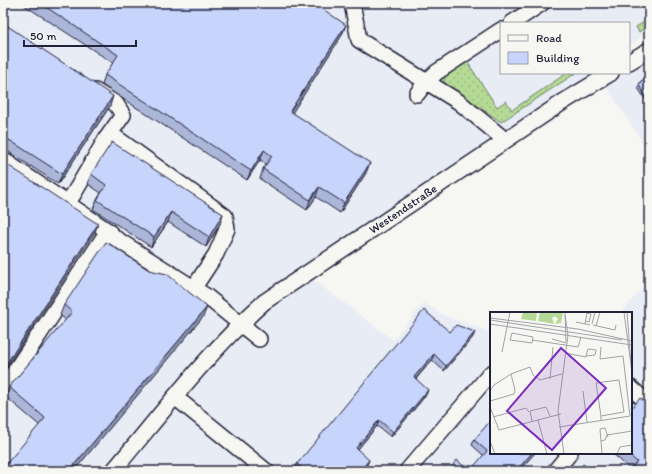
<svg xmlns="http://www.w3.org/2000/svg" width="652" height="474" font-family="Itim,sans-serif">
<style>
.built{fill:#e8ecf5}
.grass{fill:url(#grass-dots);stroke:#6c7e68}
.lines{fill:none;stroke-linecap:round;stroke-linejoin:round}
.minor-casing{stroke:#22223b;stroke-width:18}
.minor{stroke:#f6f6f2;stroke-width:15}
.wall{fill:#abb6d8;stroke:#22223b}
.shaded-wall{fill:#8b94b0;stroke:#22223b}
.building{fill:#c7d4fb;stroke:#22223b}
.labels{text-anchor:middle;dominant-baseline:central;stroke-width:4;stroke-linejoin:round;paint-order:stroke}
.street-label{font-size:12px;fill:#22223b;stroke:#f6f6f2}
.inset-road{fill:none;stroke:#a1a1a9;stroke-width:1}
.view{fill:#7b2cbf;fill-opacity:0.15;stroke:#7b2cbf;stroke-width:2}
.inset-edge{fill:none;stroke:#22223b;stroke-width:2}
</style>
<defs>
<pattern id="grass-dots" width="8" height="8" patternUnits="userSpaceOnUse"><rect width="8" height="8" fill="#b5da95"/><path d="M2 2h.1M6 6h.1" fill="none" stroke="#9bbb81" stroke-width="1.8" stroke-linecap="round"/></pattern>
</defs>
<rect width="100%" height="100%" fill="#f6f6f2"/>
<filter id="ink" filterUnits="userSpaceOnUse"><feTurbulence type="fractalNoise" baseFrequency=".025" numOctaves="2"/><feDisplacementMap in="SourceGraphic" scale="8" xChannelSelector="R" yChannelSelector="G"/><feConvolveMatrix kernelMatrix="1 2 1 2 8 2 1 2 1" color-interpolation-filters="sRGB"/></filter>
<g filter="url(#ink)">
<g class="built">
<path d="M 3,3 L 649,3 L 649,30 L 629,47 L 629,23 L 501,23 L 501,73 L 597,73 L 271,300 L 113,471 L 3,471 Z"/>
<path d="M 649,51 L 649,152 L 603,81 L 615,73 L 629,73 L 629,64 Z"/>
<path d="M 312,279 L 393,340 L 424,303 L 445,316 L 491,332 L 491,453 L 631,453 L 631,313 L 621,313 L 649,280 L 649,471 L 122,471 L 179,399 L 253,319 Z"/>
</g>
<g class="grass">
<path d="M 649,19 L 649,25 L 639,32 L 636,27 Z"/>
<path d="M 466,60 L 497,107 L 506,101 L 512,110 L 567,73 L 576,73 L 501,122 L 444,83 L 444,76 Z"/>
</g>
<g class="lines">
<defs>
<g id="minor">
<path d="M 352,3 L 359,40 L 459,102 L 505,140"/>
<path d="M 512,23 L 542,3"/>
<path d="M 629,62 L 649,50"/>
<path d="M 95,91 L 116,104 L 123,115 L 106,139"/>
<path d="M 417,94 L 426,82 L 437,72 L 501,30"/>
<path d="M 3,160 L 108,231"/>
<path d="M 67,202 L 73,195 L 106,139 L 118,139 L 225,216 L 227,229 L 216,254 L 193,289"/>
<path d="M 631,388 L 649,404"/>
<path d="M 3,389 L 108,231 L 115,238 L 206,296 L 259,339"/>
<path d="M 175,397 L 266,471"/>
<path id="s1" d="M 113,471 C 162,413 208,352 264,302 L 563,102 L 611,73"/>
<path d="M 407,471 L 491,373"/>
<path d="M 555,471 L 570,453"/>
</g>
</defs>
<use href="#minor" class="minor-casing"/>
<use href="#minor" class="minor"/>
</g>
<g class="wall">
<path d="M 21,3 L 317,3 L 316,4 L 342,35 L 292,112 L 366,173 L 340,213 L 316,197 L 307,210 L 260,179 L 263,169 L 266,164 L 260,160 L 247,180 L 102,85 L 105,75 L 113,63 Z"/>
<path d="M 3,23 L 110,106 L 58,184 L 3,148 Z"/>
<path d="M 649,77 L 649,105 L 638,88 L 641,81 Z"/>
<path d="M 91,174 L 220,224 L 206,247 L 168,222 L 151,247 L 93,209 L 97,200 L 101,193 L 88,184 Z"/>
<path d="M 64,305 L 203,317 L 39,425 L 6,397 L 9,387 L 66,320 L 60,315 Z"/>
<path d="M 450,332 L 473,337 L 444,371 L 432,360 L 416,379 L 426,395 L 391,437 L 377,426 L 357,450 L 367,465 L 362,471 L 296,471 L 295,470 L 297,464 Z"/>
<path d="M 474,440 L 491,453 L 483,455 L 472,445 Z"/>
<path d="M 612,453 L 631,453 L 649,471 L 630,469 Z"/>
</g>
<g class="shaded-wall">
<path d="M 346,25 L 342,35 L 287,121 L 290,111 Z"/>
<path d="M 113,96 L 110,106 L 58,184 L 62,174 Z"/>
<path d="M 264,150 L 260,160 L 247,180 L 251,171 Z"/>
<path d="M 370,163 L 366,173 L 340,213 L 344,203 Z"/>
<path d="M 319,187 L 316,197 L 307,210 L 310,200 Z"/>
<path d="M 171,212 L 168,222 L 151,247 L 154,237 Z"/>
<path d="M 223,214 L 220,224 L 206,247 L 209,237 Z"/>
<path d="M 98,224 L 95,232 L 3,372 L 3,369 Z"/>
<path d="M 207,307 L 203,317 L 74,471 L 69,471 Z"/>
<path d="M 475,332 L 473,337 L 444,371 L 446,366 Z"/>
<path d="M 434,354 L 432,360 L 412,383 L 414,377 Z"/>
<path d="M 428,390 L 426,395 L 391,437 L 393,432 Z"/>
<path d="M 379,420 L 377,426 L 354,454 L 356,448 Z"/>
<path d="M 532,453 L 535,453 L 519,471 L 516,471 Z"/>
<path d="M 369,460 L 367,465 L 362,471 L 360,471 Z"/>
</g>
<g class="building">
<path d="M 40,3 L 314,3 L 346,25 L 290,111 L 370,163 L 344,203 L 319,187 L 310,200 L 263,169 L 272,156 L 264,150 L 251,171 L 105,75 L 118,55 Z"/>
<path d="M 3,23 L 113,96 L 62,174 L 3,136 Z"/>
<path d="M 649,77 L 649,101 L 639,85 L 641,81 Z"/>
<path d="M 112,142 L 223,214 L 209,237 L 171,212 L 154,237 L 97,200 L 106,185 L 91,174 Z"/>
<path d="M 3,162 L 98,224 L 3,369 Z"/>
<path d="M 106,242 L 149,270 L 167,274 L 207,307 L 69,471 L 3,471 L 3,468 L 45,418 L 9,387 L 72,312 L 64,305 Z"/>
<path d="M 424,310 L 450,332 L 456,325 L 475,332 L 446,366 L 434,354 L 414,377 L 428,390 L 393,432 L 379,420 L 356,448 L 369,460 L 360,471 L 305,471 L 297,464 Z"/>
<path d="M 640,398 L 649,405 L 649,471 L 629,471 L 637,462 L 627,453 L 631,453 L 631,409 Z"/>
<path d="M 491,420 L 491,453 L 532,453 L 516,471 L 470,471 L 487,451 L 474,440 Z"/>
<path d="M 457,460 L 469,471 L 448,471 Z"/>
<path d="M 583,464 L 592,471 L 577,471 Z"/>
</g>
</g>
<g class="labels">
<g class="street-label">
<text stroke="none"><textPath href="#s1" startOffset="394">Westendstraße</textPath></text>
</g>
</g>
<g transform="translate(490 312)">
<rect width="142" height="142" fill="#f6f6f2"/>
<path d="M 33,0 L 47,0 L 46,9 L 31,7 ZM 50,0 L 73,0 L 71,11 L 65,12 L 68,7 L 65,4 L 62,6 L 64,12 L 48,9 Z" fill="#b5da95"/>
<path class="inset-road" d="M 75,0 L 76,30M 134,0 L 142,61M 137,0 L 141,52M 0,6 L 88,17 L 142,29M 0,8 L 132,28M 86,10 L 100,13M 0,12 L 142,33M 95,12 L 97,1 L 101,2 L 99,10 L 95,9M 102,12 L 105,0M 103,13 L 125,18 L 126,13M 106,14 L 110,0M 22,21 L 43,25 L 42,31 L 20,28 ZM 62,27 L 76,31M 42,28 L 88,35 L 91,25M 12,40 L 20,0M 75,41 L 96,45 L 96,44 L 105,43 L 106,38 L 98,37 L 96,44M 21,62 L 40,55 L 43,63 L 50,68 L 72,62M 60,67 L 63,35M 93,79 L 97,110M 0,89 L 24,82 L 25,78 L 21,62 L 4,73 L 0,79M 0,95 L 9,118 L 48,108M 111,104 L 134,100 L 129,68 L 106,71 L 111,104 L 111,108M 3,105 L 36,96 L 39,100M 42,109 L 40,99 L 56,95 L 60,104M 69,115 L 140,104 L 133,44 L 110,47 L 111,35M 0,129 L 5,142M 111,129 L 115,128 L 117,123 L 142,119M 57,142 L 48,108 L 71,102M 74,142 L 68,99 L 78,23 L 75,3M 112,142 L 110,117 L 115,116 L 118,125M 124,142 L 127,142 L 130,135 L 142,133"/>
<path class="view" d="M 71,36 L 116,76 L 62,138 L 17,99 Z"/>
<rect width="142" height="142" class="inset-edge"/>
</g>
<rect width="652" height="474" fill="none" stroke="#f6f6f2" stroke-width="16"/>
<rect x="8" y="8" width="636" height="458" fill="none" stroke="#22223b" stroke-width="1.5" filter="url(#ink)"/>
<rect x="500" y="22" width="130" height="52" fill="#f6f6f2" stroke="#a1a1a9"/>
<rect x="508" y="35" width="20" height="6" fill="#f6f6f2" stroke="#a1a1a9"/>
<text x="536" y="42" font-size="12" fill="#22223b">Road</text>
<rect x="508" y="52" width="20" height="12" fill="#c7d4fb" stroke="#a1a1a9"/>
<text x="536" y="62" font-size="12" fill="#22223b">Building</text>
<path d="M24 40v6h112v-6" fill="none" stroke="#22223b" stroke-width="2"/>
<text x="30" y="40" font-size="12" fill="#22223b" stroke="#f6f6f2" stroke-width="3" paint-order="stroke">50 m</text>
</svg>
